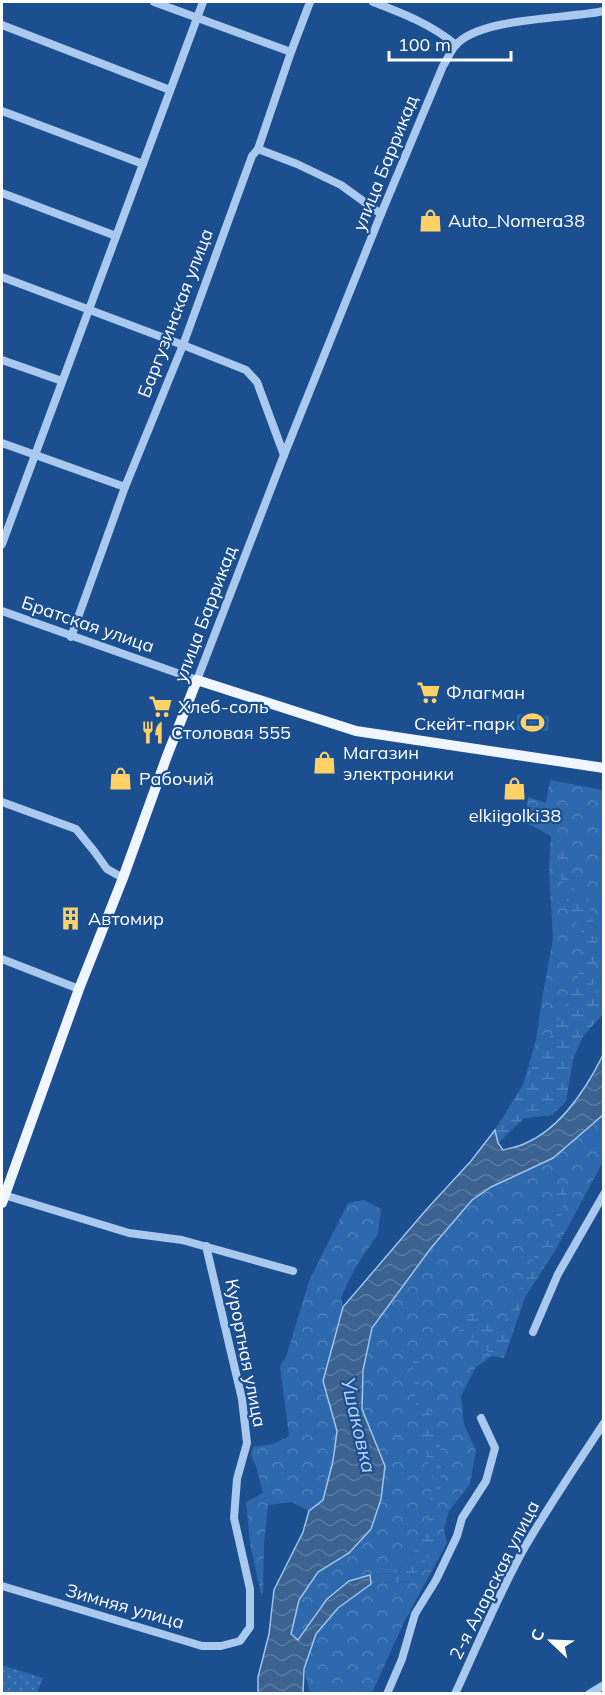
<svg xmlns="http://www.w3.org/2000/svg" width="605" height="1695" font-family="Mulish,sans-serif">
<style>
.forest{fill:url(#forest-crowns)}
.wetland{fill:url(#wetland-marsh)}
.park{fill:url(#park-dots)}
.pitch{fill:#2e69ad}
.water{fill:url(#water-waves);stroke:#9cc4f0;stroke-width:1.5}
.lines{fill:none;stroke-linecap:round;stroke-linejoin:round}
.minor{stroke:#a9c9ee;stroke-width:8}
.major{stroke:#f0f6ff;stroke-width:10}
.labels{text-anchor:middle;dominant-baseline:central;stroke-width:4.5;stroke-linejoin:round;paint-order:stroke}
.street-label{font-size:18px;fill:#fff;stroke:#1b4f8f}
.poi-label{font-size:18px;fill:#fff;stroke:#1b4f8f;text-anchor:start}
.water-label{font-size:20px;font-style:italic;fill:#b5d3f5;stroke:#1b4f8f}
</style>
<defs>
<pattern id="forest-crowns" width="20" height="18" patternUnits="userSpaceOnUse" patternTransform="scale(1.5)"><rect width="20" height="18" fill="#2e69ad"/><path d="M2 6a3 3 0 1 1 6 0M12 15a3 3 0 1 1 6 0" fill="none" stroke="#4d80b9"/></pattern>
<pattern id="wetland-marsh" width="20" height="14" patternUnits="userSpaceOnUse" patternTransform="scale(1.5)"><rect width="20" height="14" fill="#2e69ad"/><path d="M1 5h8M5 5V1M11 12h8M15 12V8" fill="none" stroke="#4d80b9"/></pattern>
<pattern id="park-dots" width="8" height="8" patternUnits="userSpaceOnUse" patternTransform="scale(1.5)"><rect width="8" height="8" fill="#2e69ad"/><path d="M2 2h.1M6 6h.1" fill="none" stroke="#4d80b9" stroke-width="1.8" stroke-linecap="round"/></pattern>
<pattern id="water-waves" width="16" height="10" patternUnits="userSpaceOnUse" patternTransform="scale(1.5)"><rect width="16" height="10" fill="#3c6290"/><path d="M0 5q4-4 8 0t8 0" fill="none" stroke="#597aa1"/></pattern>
</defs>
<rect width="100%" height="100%" fill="#1b4f8f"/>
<g class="forest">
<path d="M 550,780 L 603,790 L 604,1009 L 603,1014 L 583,1036 L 573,1059 L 566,1101 L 552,1115 L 524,1118 L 498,1143 L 495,1130 L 523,1085 L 536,1040 L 542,999 L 553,938 L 549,870 L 551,836 L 525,822 L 528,797 L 546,803 Z"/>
<path d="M 603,1115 L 603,1162 L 556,1249 L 525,1297 L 504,1358 L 492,1356 L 476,1367 L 461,1396 L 464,1425 L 476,1450 L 470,1484 L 449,1511 L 444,1529 L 447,1543 L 404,1622 L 372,1693 L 310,1693 L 304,1670 L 316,1634 L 338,1608 L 371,1584 L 410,1581 L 426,1529 L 413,1554 L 395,1573 C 380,1574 363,1574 349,1581 C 326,1593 312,1620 298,1641 L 291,1634 L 299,1600 L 318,1572 L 349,1553 L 370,1430 L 362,1409 L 363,1370 L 372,1328 L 431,1248 L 472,1200 L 491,1187 L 553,1158 Z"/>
<path d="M 364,1200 L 381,1209 L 378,1234 L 355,1268 L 341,1297 L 343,1307 L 323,1381 L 337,1431 L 333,1461 L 323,1500 L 309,1511 L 292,1502 L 268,1505 L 264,1543 L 263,1593 L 261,1594 L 250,1543 L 246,1502 L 263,1493 L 256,1466 L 251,1455 L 253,1447 L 273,1444 L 289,1436 L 280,1366 L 286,1357 L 309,1281 L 348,1203 Z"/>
</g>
<g class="wetland">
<path d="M 565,839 L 573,889 L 588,896 L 597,944 L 593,988 L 603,1002 L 603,1014 L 583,1036 L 573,1059 L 566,1101 L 552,1115 L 524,1118 L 498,1143 L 495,1130 L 523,1085 L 555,1028 L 577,980 L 586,940 L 569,910 L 558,864 Z"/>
<path d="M 569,1184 L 559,1222 L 556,1249 L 525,1297 L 504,1358 L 493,1356 L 477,1341 L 459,1331 L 461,1318 L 481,1313 L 493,1321 L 503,1325 L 534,1257 L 551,1224 L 559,1186 Z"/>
<path d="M 418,1355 L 422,1395 L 440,1436 L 441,1483 L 436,1520 L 434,1549 L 410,1581 L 371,1584 L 370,1575 L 395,1573 L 413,1554 L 426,1529 L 433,1480 L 424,1447 L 416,1403 L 413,1362 Z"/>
</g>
<path class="park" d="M 2,1665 L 43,1678 L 37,1693 L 2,1693 Z"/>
<path class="pitch" d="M 517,714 L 549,716 L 548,731 L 517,730 Z"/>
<path class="water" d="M 603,1055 L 603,1115 L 553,1158 L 491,1187 L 472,1200 L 431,1248 L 372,1328 L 363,1370 L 362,1409 L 385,1466 L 381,1499 L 371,1529 L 349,1553 L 318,1572 L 299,1600 L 291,1634 L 298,1640 L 327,1599 L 349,1581 L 370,1575 L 371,1584 L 338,1608 L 316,1634 L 304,1669 L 303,1693 L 258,1693 L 258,1677 L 269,1634 L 274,1590 L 303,1532 L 309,1511 L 323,1500 L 333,1461 L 337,1431 L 323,1381 L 343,1307 L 426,1210 L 471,1161 L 495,1130 L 498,1143 L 503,1150 C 510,1148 519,1147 526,1143 C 562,1127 586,1089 603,1055 Z"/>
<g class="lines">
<g class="minor">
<path d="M 154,2 L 291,52"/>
<path d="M 373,2 C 402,13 431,24 456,45"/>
<path d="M 2,25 L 170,90"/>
<path d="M 2,111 L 143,164"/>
<path d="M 258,149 L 297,164 L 341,185 L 381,214"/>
<path d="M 2,193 L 116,236"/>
<path d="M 2,277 L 183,345 L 246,370 L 257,382 L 284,455"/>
<path d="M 2,360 L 62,381"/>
<path d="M 2,443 L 125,487"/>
<path d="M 2,544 L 203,2"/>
<path d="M 2,611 L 197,680 L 284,455 L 381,214 L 443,66 C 447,60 450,52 455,46 C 478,17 568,19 604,11"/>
<path d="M 71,637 L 125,487 L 183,345 L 252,156 L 258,149 L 291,52 L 310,2"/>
<path d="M 2,802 L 76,829 L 94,851 L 107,869 L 123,878"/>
<path d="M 2,959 L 79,989"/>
<path d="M 4,1195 L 129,1233 L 182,1240 L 293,1271"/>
<path d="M 533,1332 L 558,1274 L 604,1194"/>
<path d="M 2,1586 L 202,1646 L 221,1646 L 240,1641 L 250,1627 L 250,1589 L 234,1518 L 237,1479 L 247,1443 L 242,1399 L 206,1246"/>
<path d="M 387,1694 L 402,1659 L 415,1614 L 436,1580 L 457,1536 L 462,1518 L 486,1481 L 495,1448 L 481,1418"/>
<path d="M 455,1694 C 477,1646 497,1598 522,1552 C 547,1508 576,1466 604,1423"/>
<path d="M 589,1694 L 604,1685"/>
</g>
<path class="major" d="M 2,1203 L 79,989 L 123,878 L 167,756 L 197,680 L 356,731 L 604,768"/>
</g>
<defs>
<symbol id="shop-bare" viewBox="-9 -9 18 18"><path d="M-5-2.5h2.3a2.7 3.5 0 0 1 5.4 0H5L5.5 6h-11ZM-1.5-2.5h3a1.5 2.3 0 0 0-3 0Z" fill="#ffd166" stroke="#1b4f8f" stroke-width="2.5" paint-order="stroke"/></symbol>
<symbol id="supermarket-bare" viewBox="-9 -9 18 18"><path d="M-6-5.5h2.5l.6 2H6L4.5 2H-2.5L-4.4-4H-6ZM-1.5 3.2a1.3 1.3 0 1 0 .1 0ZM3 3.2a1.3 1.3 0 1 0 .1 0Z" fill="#ffd166" stroke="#1b4f8f" stroke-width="2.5" paint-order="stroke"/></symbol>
<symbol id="stadium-bare" viewBox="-9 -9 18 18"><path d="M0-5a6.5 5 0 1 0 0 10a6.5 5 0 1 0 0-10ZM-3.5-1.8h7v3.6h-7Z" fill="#ffd166" stroke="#1b4f8f" stroke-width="2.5" paint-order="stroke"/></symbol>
<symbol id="restaurant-bare" viewBox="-9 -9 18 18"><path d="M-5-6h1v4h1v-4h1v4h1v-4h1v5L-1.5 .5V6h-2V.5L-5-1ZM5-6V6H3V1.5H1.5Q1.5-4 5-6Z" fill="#ffd166" stroke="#1b4f8f" stroke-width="2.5" paint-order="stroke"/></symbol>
<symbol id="building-bare" viewBox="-9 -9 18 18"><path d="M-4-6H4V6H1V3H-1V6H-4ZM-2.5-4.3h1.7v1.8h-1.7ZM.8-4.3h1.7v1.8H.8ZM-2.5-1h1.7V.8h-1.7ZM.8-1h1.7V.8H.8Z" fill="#ffd166" stroke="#1b4f8f" stroke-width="2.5" paint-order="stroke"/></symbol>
</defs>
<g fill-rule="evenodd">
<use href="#shop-bare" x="414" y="204" width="33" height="33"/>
<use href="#supermarket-bare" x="412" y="676" width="33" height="33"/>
<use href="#supermarket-bare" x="144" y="690" width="33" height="33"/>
<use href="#stadium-bare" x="516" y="706" width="33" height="33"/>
<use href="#restaurant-bare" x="136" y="716" width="33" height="33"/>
<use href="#shop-bare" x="308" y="746" width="33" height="33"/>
<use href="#shop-bare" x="104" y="762" width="33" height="33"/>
<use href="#shop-bare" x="498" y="772" width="33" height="33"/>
<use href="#building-bare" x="54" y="902" width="33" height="33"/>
</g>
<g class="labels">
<g class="street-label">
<text transform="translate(385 163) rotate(-68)">улица Баррикад</text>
<text transform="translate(175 313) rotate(-69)">Баргузинская улица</text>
<text transform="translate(205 614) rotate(-69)">улица Баррикад</text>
<text transform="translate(88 624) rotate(19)">Братская улица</text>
<text transform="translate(246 1353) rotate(79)">Курортная улица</text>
<text transform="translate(494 1580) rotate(-63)">2-я Аларская улица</text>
<text transform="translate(125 1606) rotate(16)">Зимняя улица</text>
</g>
<g class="poi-label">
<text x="448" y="220">Auto_Nomera38</text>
<text x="446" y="692">Флагман</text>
<text x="178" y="706">Хлеб-соль</text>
<text x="515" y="723" text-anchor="end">Скейт-парк</text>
<text x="171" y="732">Столовая 555</text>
<text x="343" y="752">Магазин<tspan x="343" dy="21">электроники</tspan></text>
<text x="139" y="778">Рабочий</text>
<text x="515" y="815" text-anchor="middle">elkiigolki38</text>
<text x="88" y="918">Автомир</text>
</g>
<g class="water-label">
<text transform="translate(359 1425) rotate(77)">Ушаковка</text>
</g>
</g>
<rect width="605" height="1695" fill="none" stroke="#ffffff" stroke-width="6"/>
<g transform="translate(551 1641) rotate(293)" stroke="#1b4f8f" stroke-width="4.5" paint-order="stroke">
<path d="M0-4.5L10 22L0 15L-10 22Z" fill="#ffffff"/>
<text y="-9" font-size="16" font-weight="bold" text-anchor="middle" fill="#ffffff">С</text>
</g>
<path d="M389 51v9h122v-9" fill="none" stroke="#ffffff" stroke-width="3"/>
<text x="398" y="51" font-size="18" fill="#ffffff" stroke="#1b4f8f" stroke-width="4.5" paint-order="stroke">100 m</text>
</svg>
